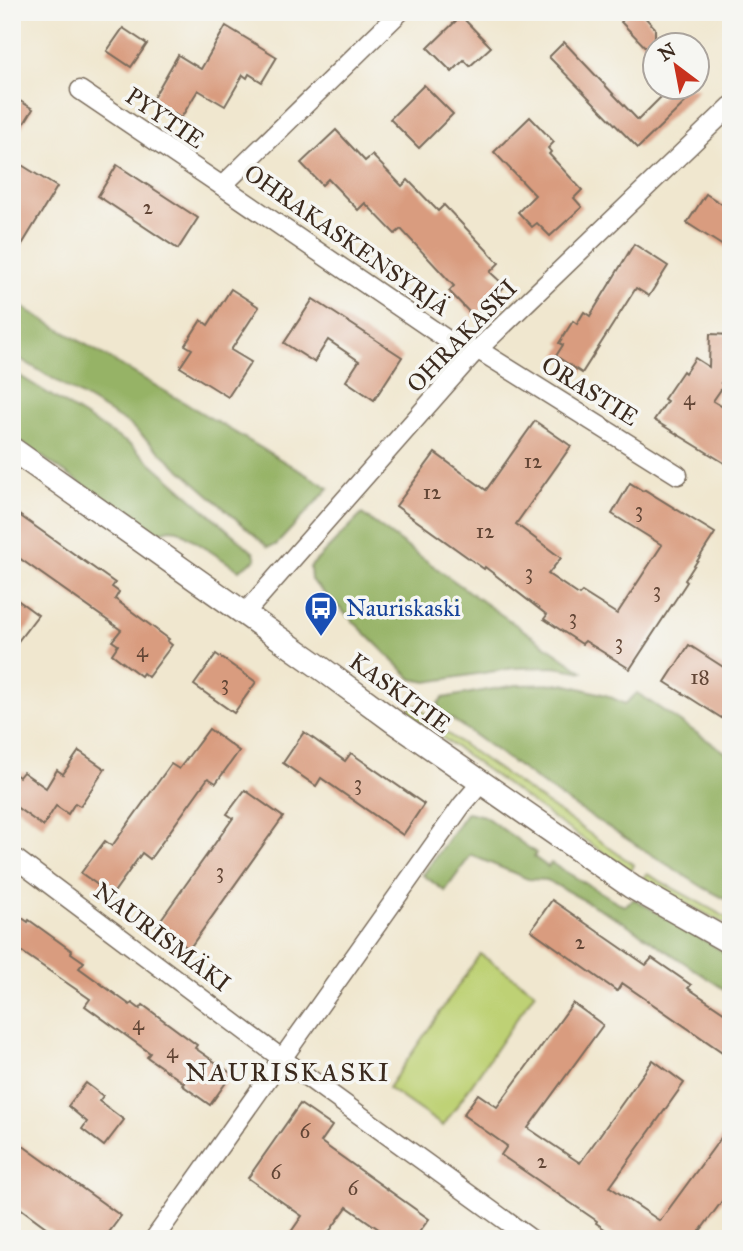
<svg xmlns="http://www.w3.org/2000/svg" width="743" height="1251" font-family="'IM FELL Great Primer',serif">
<style>
.green{fill:#bed175;stroke:#7c7e4a;stroke-width:2}
.forest{fill:#96b366;stroke:#686e42;stroke-width:2}
.building{fill:#d99c7f}
.lines{fill:none;stroke-linecap:round;stroke-linejoin:round}
.minor-casing{stroke:#7a6c5c;stroke-width:21}
.tertiary-casing{stroke:#7a6c5c;stroke-width:26}
.minor{stroke:#fff;stroke-width:18}
.tertiary{stroke:#fff;stroke-width:23}
.labels{text-anchor:middle;dominant-baseline:central;stroke-width:7;stroke-linejoin:round;paint-order:stroke}
.number-label{font-size:21px;fill:#624636}
.street-label{font-size:24px;fill:#3b2a1e;stroke:#f6f6f2}
.transit-label{font-size:24px;fill:#164399;stroke:#f6f6f2;text-anchor:start}
.neighbourhood-label{font-size:26px;letter-spacing:2px;fill:#3b2a1e;stroke:#f6f6f2}
</style>
<rect width="100%" height="100%" fill="#f6f6f2"/>
<filter id="ink" filterUnits="userSpaceOnUse"><feTurbulence type="fractalNoise" baseFrequency=".0143" numOctaves="2"/><feDisplacementMap in="SourceGraphic" scale="14" xChannelSelector="R" yChannelSelector="G"/><feConvolveMatrix kernelMatrix="1 2 1 2 8 2 1 2 1" color-interpolation-filters="sRGB"/></filter>
<filter id="wash" filterUnits="userSpaceOnUse"><feTurbulence type="fractalNoise" baseFrequency=".00686" numOctaves="4" result="noise"/><feDisplacementMap in="SourceGraphic" scale="28" xChannelSelector="R" yChannelSelector="G"/><feGaussianBlur stdDeviation="1.57" result="paint"/><feColorMatrix in="noise" values="0 0 0 0 0 0 0 0 0 0 0 0 0 0 0 0 0 1.4 0 .05"/><feComposite in="paint" operator="in"/></filter>
<g filter="url(#wash)">
<rect width="100%" height="100%" fill="#f0e7cf"/>
<g class="green">
<path d="M 417,705 L 438,727 L 634,865 L 631,871 L 561,824 L 407,712 L 410,708 Z"/>
<path d="M 647,874 L 731,920 L 731,927 L 691,906 L 643,878 Z"/>
<path d="M 480,954 L 535,992 L 443,1126 L 388,1088 Z"/>
</g>
<g class="forest">
<path d="M 12,301 L 329,488 L 276,545 L 268,547 L 130,425 L 12,354 Z"/>
<path d="M 12,371 L 132,446 L 254,553 L 256,559 L 239,570 L 178,530 L 170,529 L 154,534 L 12,436 Z"/>
<path d="M 362,514 L 483,602 L 584,672 L 554,667 L 514,668 L 427,682 L 412,679 L 311,580 L 310,567 Z"/>
<path d="M 564,684 L 606,695 L 625,704 L 637,693 L 731,756 L 731,902 L 704,888 L 562,798 L 441,711 L 438,703 L 443,698 L 516,685 Z"/>
<path d="M 467,812 L 484,816 L 536,853 L 534,857 L 548,867 L 551,863 L 624,906 L 634,899 L 731,956 L 731,994 L 622,921 L 547,880 L 528,879 L 471,855 L 445,891 L 423,875 Z"/>
</g>
<g id="blocks">
<g class="building">
<path d="M 630,12 L 640,12 L 655,28 L 655,57 L 621,22 Z"/>
<path d="M 461,16 L 491,47 L 470,66 L 464,60 L 452,72 L 428,48 Z"/>
<path d="M 226,26 L 277,57 L 262,82 L 249,74 L 247,78 L 243,75 L 225,106 L 198,90 L 181,118 L 152,100 L 178,55 L 201,69 Z"/>
<path d="M 123,28 L 147,44 L 131,67 L 107,51 Z"/>
<path d="M 564,42 L 638,120 L 670,88 L 700,88 L 638,148 L 549,57 Z"/>
<path d="M 424,85 L 453,114 L 419,148 L 390,119 Z"/>
<path d="M 12,96 L 33,109 L 12,143 Z"/>
<path d="M 530,117 L 554,142 L 548,148 L 551,152 L 549,154 L 582,190 L 574,198 L 582,207 L 550,236 L 537,223 L 532,227 L 518,212 L 535,195 L 494,152 Z"/>
<path d="M 336,130 L 365,161 L 372,155 L 402,186 L 408,180 L 438,211 L 444,205 L 499,263 L 490,272 L 505,286 L 474,317 L 449,291 L 454,286 L 401,229 L 395,234 L 365,203 L 358,210 L 328,179 L 322,185 L 301,163 Z"/>
<path d="M 12,159 L 57,187 L 12,261 Z"/>
<path d="M 117,165 L 198,218 L 178,249 L 98,196 Z"/>
<path d="M 706,194 L 731,210 L 731,251 L 687,223 Z"/>
<path d="M 634,244 L 668,266 L 649,296 L 636,288 L 582,373 L 556,356 L 563,345 L 559,343 L 573,321 L 577,324 L 584,312 L 590,316 Z"/>
<path d="M 231,289 L 259,307 L 231,350 L 251,362 L 228,397 L 180,367 L 192,349 L 185,345 L 201,320 L 208,325 Z"/>
<path d="M 313,299 L 402,357 L 374,400 L 346,381 L 359,361 L 328,340 L 314,362 L 284,343 Z"/>
<path d="M 710,334 L 731,335 L 731,369 L 721,383 L 724,385 L 713,401 L 731,412 L 731,467 L 654,420 L 667,401 L 664,399 L 683,371 L 685,373 L 695,358 L 709,367 Z"/>
<path d="M 535,421 L 571,446 L 516,524 L 561,558 L 548,574 L 579,595 L 582,592 L 617,614 L 662,545 L 612,514 L 630,483 L 643,491 L 645,490 L 715,533 L 685,580 L 687,582 L 630,669 L 585,641 L 582,644 L 544,619 L 547,615 L 485,567 L 484,569 L 396,506 L 435,453 L 486,490 Z"/>
<path d="M 12,510 L 115,583 L 112,587 L 119,592 L 115,599 L 169,639 L 167,641 L 172,645 L 148,677 L 143,673 L 141,676 L 112,654 L 118,645 L 112,641 L 121,630 L 12,553 Z"/>
<path d="M 12,596 L 38,615 L 12,649 Z"/>
<path d="M 689,645 L 731,672 L 731,724 L 665,682 Z"/>
<path d="M 216,654 L 256,682 L 234,713 L 194,685 Z"/>
<path d="M 209,729 L 239,751 L 216,783 L 208,778 L 150,859 L 142,853 L 112,895 L 81,873 L 105,841 L 112,846 L 171,764 L 179,769 Z"/>
<path d="M 304,732 L 345,761 L 351,753 L 424,804 L 403,835 L 321,778 L 316,786 L 283,763 Z"/>
<path d="M 79,751 L 105,769 L 80,806 L 75,803 L 68,814 L 56,806 L 43,826 L 12,804 L 12,772 L 19,777 L 23,772 L 46,788 L 57,770 L 63,774 Z"/>
<path d="M 245,790 L 283,817 L 189,949 L 157,925 L 233,818 L 227,814 Z"/>
<path d="M 552,900 L 646,965 L 652,958 L 691,985 L 688,988 L 731,1017 L 731,1058 L 622,983 L 617,991 L 531,930 Z"/>
<path d="M 12,911 L 28,922 L 29,920 L 72,951 L 71,953 L 84,962 L 79,968 L 130,1005 L 132,1003 L 140,1009 L 143,1005 L 197,1045 L 195,1048 L 232,1074 L 210,1105 L 182,1085 L 184,1083 L 147,1057 L 150,1053 L 85,1006 L 90,999 L 12,945 Z"/>
<path d="M 573,1003 L 603,1025 L 528,1128 L 580,1163 L 653,1060 L 684,1083 L 610,1187 L 660,1221 L 731,1124 L 731,1189 L 694,1239 L 619,1239 L 596,1223 L 597,1221 L 501,1155 L 507,1146 L 463,1115 L 478,1094 L 497,1107 Z"/>
<path d="M 86,1083 L 103,1096 L 99,1101 L 124,1120 L 104,1146 L 82,1129 L 87,1122 L 68,1106 Z"/>
<path d="M 300,1104 L 332,1126 L 321,1142 L 429,1219 L 414,1239 L 393,1239 L 347,1207 L 324,1239 L 286,1239 L 302,1216 L 248,1178 Z"/>
<path d="M 12,1138 L 121,1216 L 104,1239 L 62,1239 L 12,1202 Z"/>
</g>
</g>
</g>
<g filter="url(#ink)">
<use href="#blocks" fill-opacity="0" stroke="#7a6c5c" stroke-width="2"/>
<g class="lines">
<defs>
<g id="minor">
<path d="M 400,12 L 222,186 L 471,356"/>
<path d="M 80,90 L 222,186"/>
<path d="M 477,349 L 678,475"/>
<path d="M 244,614 L 471,356 L 731,106"/>
<path d="M 12,856 L 281,1058 L 531,1239"/>
<path d="M 154,1239 L 462,805 L 482,782"/>
</g>
<path id="tertiary" d="M 12,449 L 317,665 L 393,721 L 632,887 L 731,943"/>
</defs>
<use href="#minor" class="minor-casing"/>
<use href="#tertiary" class="tertiary-casing"/>
<use href="#minor" class="minor"/>
<use href="#tertiary" class="tertiary"/>
</g>
</g>
<defs>
<symbol id="bus-pin" viewBox="-11 -11 22 30"><path d="M0 17L-7.5 6A9.5 9.5 0 1 1 7.5 6Z" fill="#1a4fb4" stroke="#f6f6f2"/><path d="M-5-6H5V4H4V6H2V4H-2V6H-4V4H-5ZM-3.5-4V0h7V-4ZM-3.5 1.2v1.5H-2V1.2ZM2 1.2v1.5H3.5V1.2Z" fill="#fff"/></symbol>
</defs>
<g fill-rule="evenodd">
<use href="#bus-pin" x="302" y="589" width="38" height="52"/>
</g>
<g class="labels">
<g class="number-label">
<text x="148" y="207">2</text>
<text x="689" y="398">4</text>
<text x="533" y="461">12</text>
<text x="432" y="492">12</text>
<text x="639" y="510">3</text>
<text x="485" y="531">12</text>
<text x="529" y="572">3</text>
<text x="657" y="590">3</text>
<text x="573" y="617">3</text>
<text x="619" y="642">3</text>
<text x="142" y="650">4</text>
<text x="700" y="677">18</text>
<text x="225" y="683">3</text>
<text x="358" y="783">3</text>
<text x="220" y="871">3</text>
<text x="580" y="942">2</text>
<text x="138" y="1023">4</text>
<text x="172" y="1051">4</text>
<text x="305" y="1131">6</text>
<text x="542" y="1161">2</text>
<text x="276" y="1172">6</text>
<text x="353" y="1188">6</text>
</g>
<g class="street-label">
<text transform="translate(165 118) rotate(34)">PYYTIE</text>
<text transform="translate(347 240) rotate(35)">OHRAKASKENSYRJÄ</text>
<text transform="translate(462 336) rotate(-46)">OHRAKASKI</text>
<text transform="translate(590 391) rotate(32)">ORASTIE</text>
<text transform="translate(400 693) rotate(36)">KASKITIE</text>
<text transform="translate(162 937) rotate(37)">NAURISMÄKI</text>
</g>
<g class="transit-label">
<text x="346" y="608">Nauriskaski</text>
</g>
<g class="neighbourhood-label">
<text x="288" y="1072">NAURISKASKI</text>
</g>
</g>
<rect width="743" height="1251" fill="none" stroke="#f6f6f2" stroke-width="42"/>
<g transform="translate(676 66) rotate(328)"><circle r="33" fill="#f6f6f2" stroke="#aba49d" stroke-width="2"/>
<path d="M0-5L12 26L0 18L-12 26Z" fill="#c8321e"/>
<text y="-10" font-size="19" font-weight="bold" text-anchor="middle" fill="#3b2a1e">N</text>
</g>
</svg>
